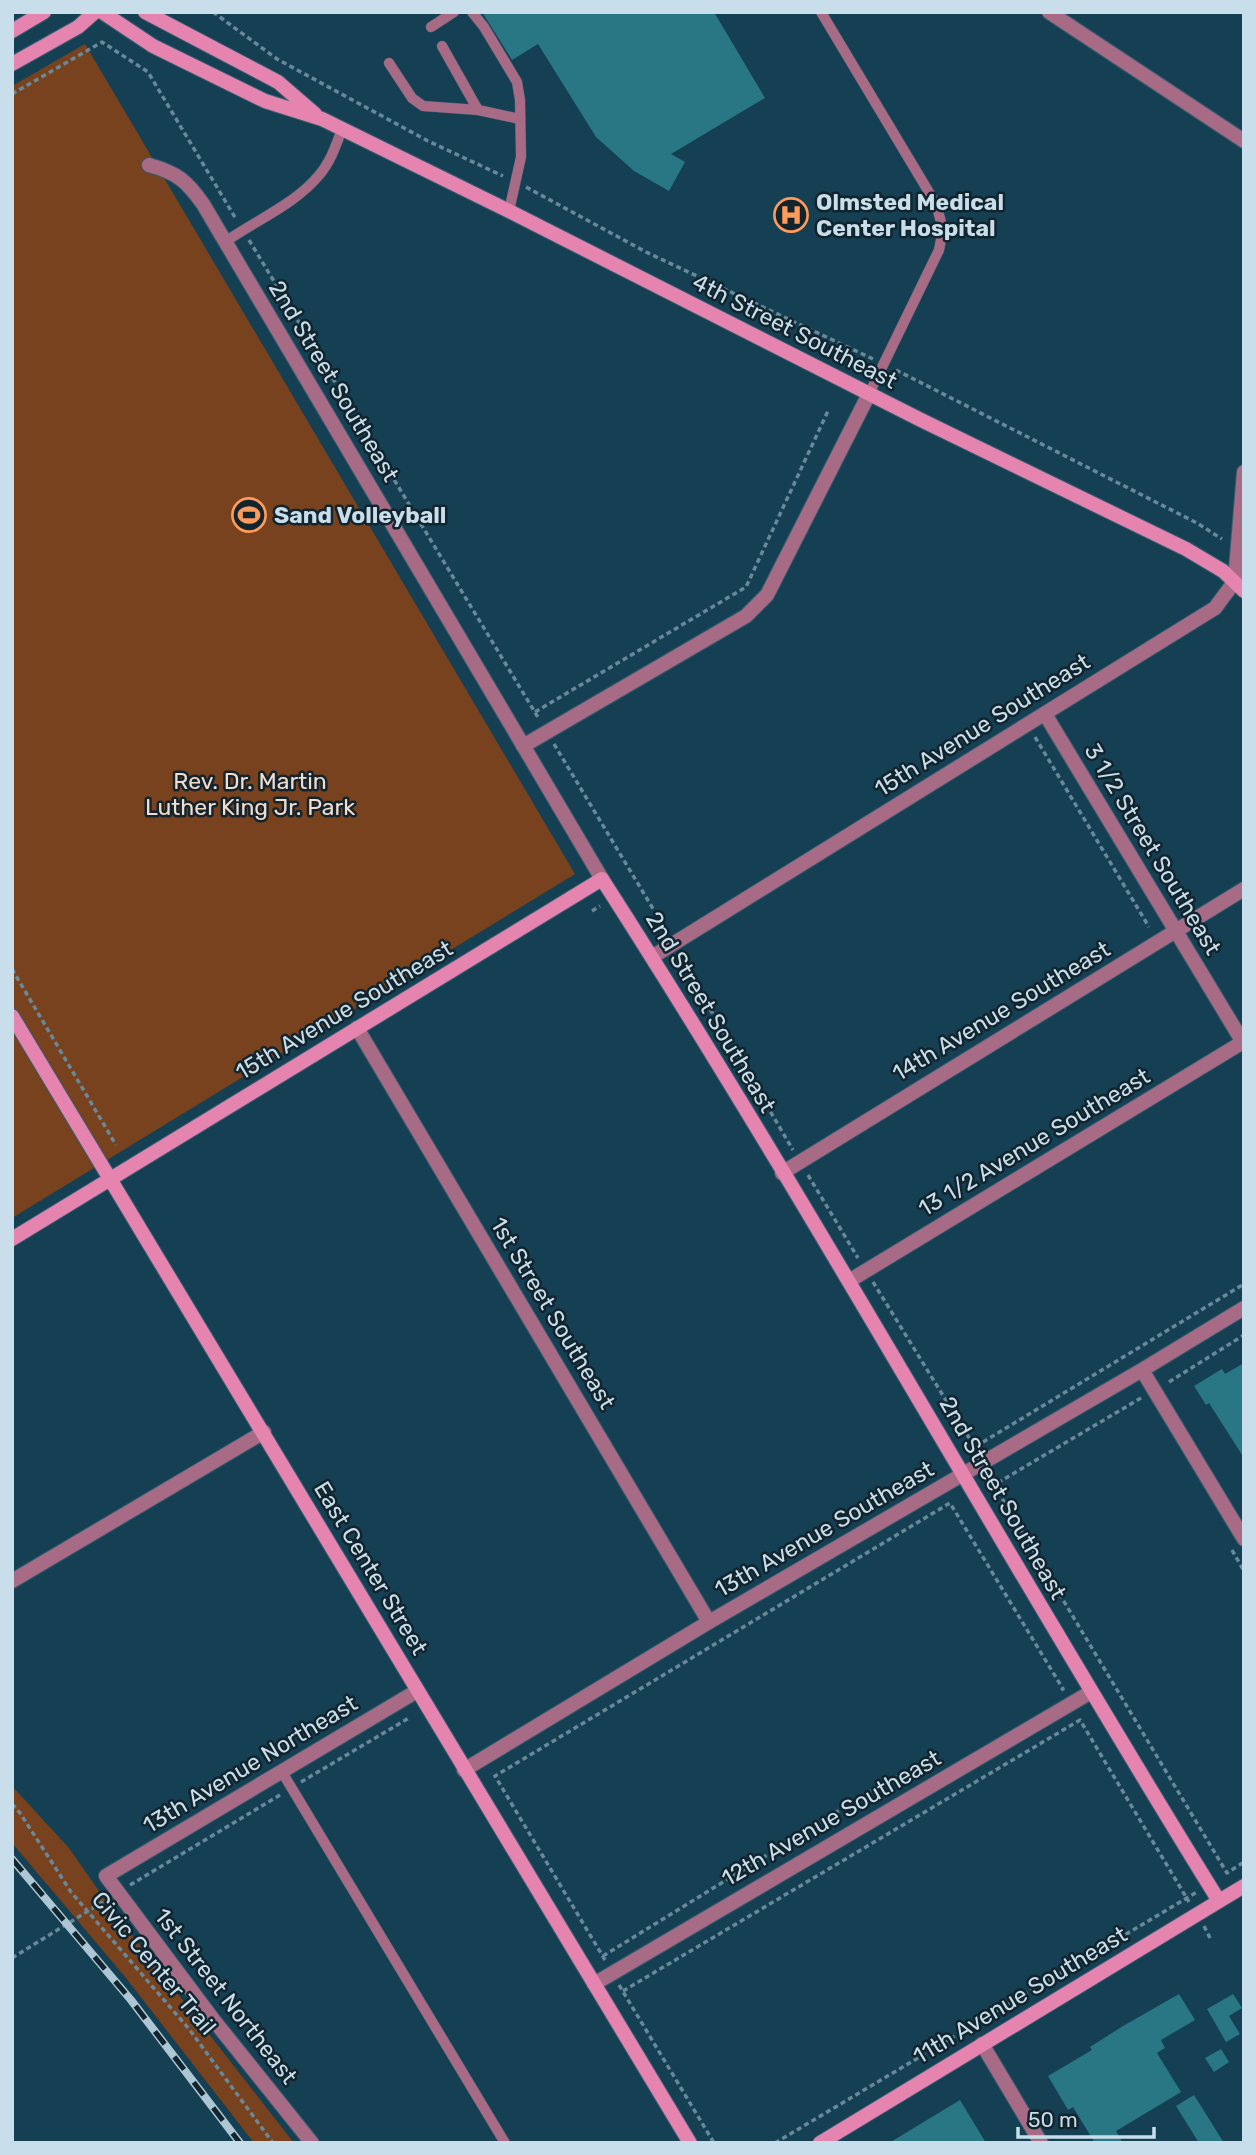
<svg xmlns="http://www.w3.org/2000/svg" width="1256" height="2155" font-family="Rubik,sans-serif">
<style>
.green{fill:#77421d}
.building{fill:#297685}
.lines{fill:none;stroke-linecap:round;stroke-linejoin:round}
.lane-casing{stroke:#355c6e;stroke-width:11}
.street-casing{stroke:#355c6e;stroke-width:16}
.secondary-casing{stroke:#355c6e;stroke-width:16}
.path{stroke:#688999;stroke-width:3.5;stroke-dasharray:5 3.5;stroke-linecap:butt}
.lane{stroke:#a86b85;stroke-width:10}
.street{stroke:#a86b85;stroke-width:14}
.secondary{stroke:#e484af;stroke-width:14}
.rail-casing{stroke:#adc6d3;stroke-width:8}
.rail{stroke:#12242d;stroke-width:5;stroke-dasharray:16;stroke-linecap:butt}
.labels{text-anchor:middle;stroke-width:5;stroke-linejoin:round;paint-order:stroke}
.poi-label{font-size:23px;font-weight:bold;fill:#c8deea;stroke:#12242d;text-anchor:start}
.street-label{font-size:23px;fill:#c8deea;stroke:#12242d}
.park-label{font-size:23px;fill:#f3dcce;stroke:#12242d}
</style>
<rect width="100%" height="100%" fill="#153f53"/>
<path class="green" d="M 85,44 L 575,874 L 12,1218 L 12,86 Z
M 12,1786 L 69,1848 L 110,1907 L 294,2143 L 254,2143 L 126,1978 L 12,1843 Z"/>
<path class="building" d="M 482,12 L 714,12 L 765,98 L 671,154 L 685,162 L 669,191 L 634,171 L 596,137 L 538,44 L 512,60 Z
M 1244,1363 L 1244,1458 L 1209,1403 L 1206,1405 L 1194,1386 L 1222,1369 L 1225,1374 Z
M 1179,1994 L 1195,2020 L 1161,2040 L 1165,2048 L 1157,2053 L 1181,2092 L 1116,2131 L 1123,2143 L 1095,2143 L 1073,2107 L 1068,2110 L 1048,2076 L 1092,2050 L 1090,2047 L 1123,2026 Z
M 1233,1994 L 1242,2008 L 1229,2016 L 1240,2034 L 1226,2042 L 1207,2009 Z
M 1221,2049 L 1229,2062 L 1214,2072 L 1205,2058 Z
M 1194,2095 L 1224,2143 L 1199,2143 L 1176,2106 Z
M 960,2100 L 986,2143 L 889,2143 Z"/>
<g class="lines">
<g class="lane-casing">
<path id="lane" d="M 472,12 L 484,27 L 517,82 L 520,100 L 521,157 L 509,211
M 821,12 L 936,204 L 943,229 L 939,250 L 869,394
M 431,27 L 454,12
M 442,46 L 478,110
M 389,63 L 412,98 L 423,106 L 478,110 L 520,119
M 225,242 C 256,220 296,204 320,174 C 331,161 336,145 342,129
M 282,1772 L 505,2143"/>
</g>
<g class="street-casing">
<path id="street" d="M 1049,12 L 1244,141
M 149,165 C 177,173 186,180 203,204 L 602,879
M 1045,714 L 1244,1044
M 523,746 L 746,616 L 767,595 L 869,394
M 652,957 L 1215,608 L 1235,581 L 1244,472
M 357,1028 L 709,1622
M 782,1173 L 1244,889
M 849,1281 L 1243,1042
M 1142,1370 L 1244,1539
M 12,1581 L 264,1432
M 464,1770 L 709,1622 L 1142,1370 L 1244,1308
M 594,1984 L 1091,1692
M 982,2044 L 1041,2143
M 312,2143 L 212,2018 L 106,1876 L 417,1691"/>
</g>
<g class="secondary-casing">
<path id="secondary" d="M 102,12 L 153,46 L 265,101 L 322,119 L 509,211 L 919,419 L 1186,549 L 1223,571 L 1244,591
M 145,12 L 278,82 L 315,114
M 12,31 L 44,12
M 12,64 L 78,27 L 95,12
M 12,1016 L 690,2143
M 12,1239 L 602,879 C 817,1214 1009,1563 1219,1901
M 820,2143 L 1244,1886"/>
</g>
<path class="path" d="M 213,12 L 277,59 L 428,141 L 503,176
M 12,94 L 102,42 L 148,72 L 236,219
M 526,187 L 646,252 L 873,359
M 249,240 L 539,719
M 896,370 L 1197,523 L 1222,539
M 535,712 L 746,587 L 828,411
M 1035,737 L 1149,927
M 554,744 L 667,932
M 592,911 L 600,906
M 680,958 L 793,1150
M 12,969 L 116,1145
M 808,1175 L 858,1258
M 873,1282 L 976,1449
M 1169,1382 L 1244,1335
M 1141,1398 L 994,1485 L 1227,1873 L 1244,1862
M 983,1442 L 1244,1284
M 1232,1550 L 1244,1571
M 301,1782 L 409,1718
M 12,1804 L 20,1813 L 71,1892 L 189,2029 L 273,2143
M 130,1885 L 280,1795
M 1204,1926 L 1210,1938
M 603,1956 L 887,1781 L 939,1761
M 12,1958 L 106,1900
M 605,1960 L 495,1776 L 950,1503 L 1063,1689 L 1061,1690
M 619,1985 L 714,2143
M 623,1991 L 1080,1720 L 1189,1902
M 775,2143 L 1197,1892"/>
<use href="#lane" class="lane"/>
<use href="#street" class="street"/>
<use href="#secondary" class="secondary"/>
<g class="rail-casing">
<path id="rail" d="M 12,1859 L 131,2000 L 240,2143"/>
</g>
<use href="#rail" class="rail"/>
</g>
<defs>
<g id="hospital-ring" transform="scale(1.75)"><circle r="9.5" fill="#12242d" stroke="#ff9b5a" stroke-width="1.5"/><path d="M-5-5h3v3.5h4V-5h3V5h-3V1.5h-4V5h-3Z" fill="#ff9b5a"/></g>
<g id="stadium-ring" transform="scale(1.75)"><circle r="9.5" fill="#12242d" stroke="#ff9b5a" stroke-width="1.5"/><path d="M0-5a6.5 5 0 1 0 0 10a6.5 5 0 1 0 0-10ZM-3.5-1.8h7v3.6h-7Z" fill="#ff9b5a"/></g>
</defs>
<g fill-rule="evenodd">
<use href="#hospital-ring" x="791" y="215"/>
<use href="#stadium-ring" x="249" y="515"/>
</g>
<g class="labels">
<g class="poi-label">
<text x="816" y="210">Olmsted Medical<tspan x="816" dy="26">Center Hospital</tspan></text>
<text x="274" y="523">Sand Volleyball</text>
</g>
<g class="street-label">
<text transform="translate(795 331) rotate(27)" y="8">4th Street Southeast</text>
<text transform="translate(334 381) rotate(59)" y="8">2nd Street Southeast</text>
<text transform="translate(982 725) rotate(-32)" y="8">15th Avenue Southeast</text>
<text transform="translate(1153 849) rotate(59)" y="8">3 1/2 Street Southeast</text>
<text transform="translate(344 1010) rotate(-31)" y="8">15th Avenue Southeast</text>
<text transform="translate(1001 1011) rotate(-31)" y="8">14th Avenue Southeast</text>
<text transform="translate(711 1012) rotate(59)" y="8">2nd Street Southeast</text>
<text transform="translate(1034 1142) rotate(-31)" y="8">13 1/2 Avenue Southeast</text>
<text transform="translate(553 1313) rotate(59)" y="8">1st Street Southeast</text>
<text transform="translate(1003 1498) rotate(60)" y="8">2nd Street Southeast</text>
<text transform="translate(824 1529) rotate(-30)" y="8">13th Avenue Southeast</text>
<text transform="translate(371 1568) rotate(59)" y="8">East Center Street</text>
<text transform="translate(250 1764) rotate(-31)" y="8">13th Avenue Northeast</text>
<text transform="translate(831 1818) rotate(-30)" y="8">12th Avenue Southeast</text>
<text transform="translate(154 1963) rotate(50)" y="8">Civic Center Trail</text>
<text transform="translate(1020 1995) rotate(-31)" y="8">11th Avenue Southeast</text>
<text transform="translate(226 1996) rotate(52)" y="8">1st Street Northeast</text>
</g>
<g class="park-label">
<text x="250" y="789">Rev. Dr. Martin<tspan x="250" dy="26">Luther King Jr. Park</tspan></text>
</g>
</g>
<rect width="1256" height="2155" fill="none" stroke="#c8deea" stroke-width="28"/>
<path d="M1018 2127v10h136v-10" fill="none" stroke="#c8deea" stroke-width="3.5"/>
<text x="1028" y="2127" font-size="21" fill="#c8deea" stroke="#12242d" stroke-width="5" paint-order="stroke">50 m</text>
</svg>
